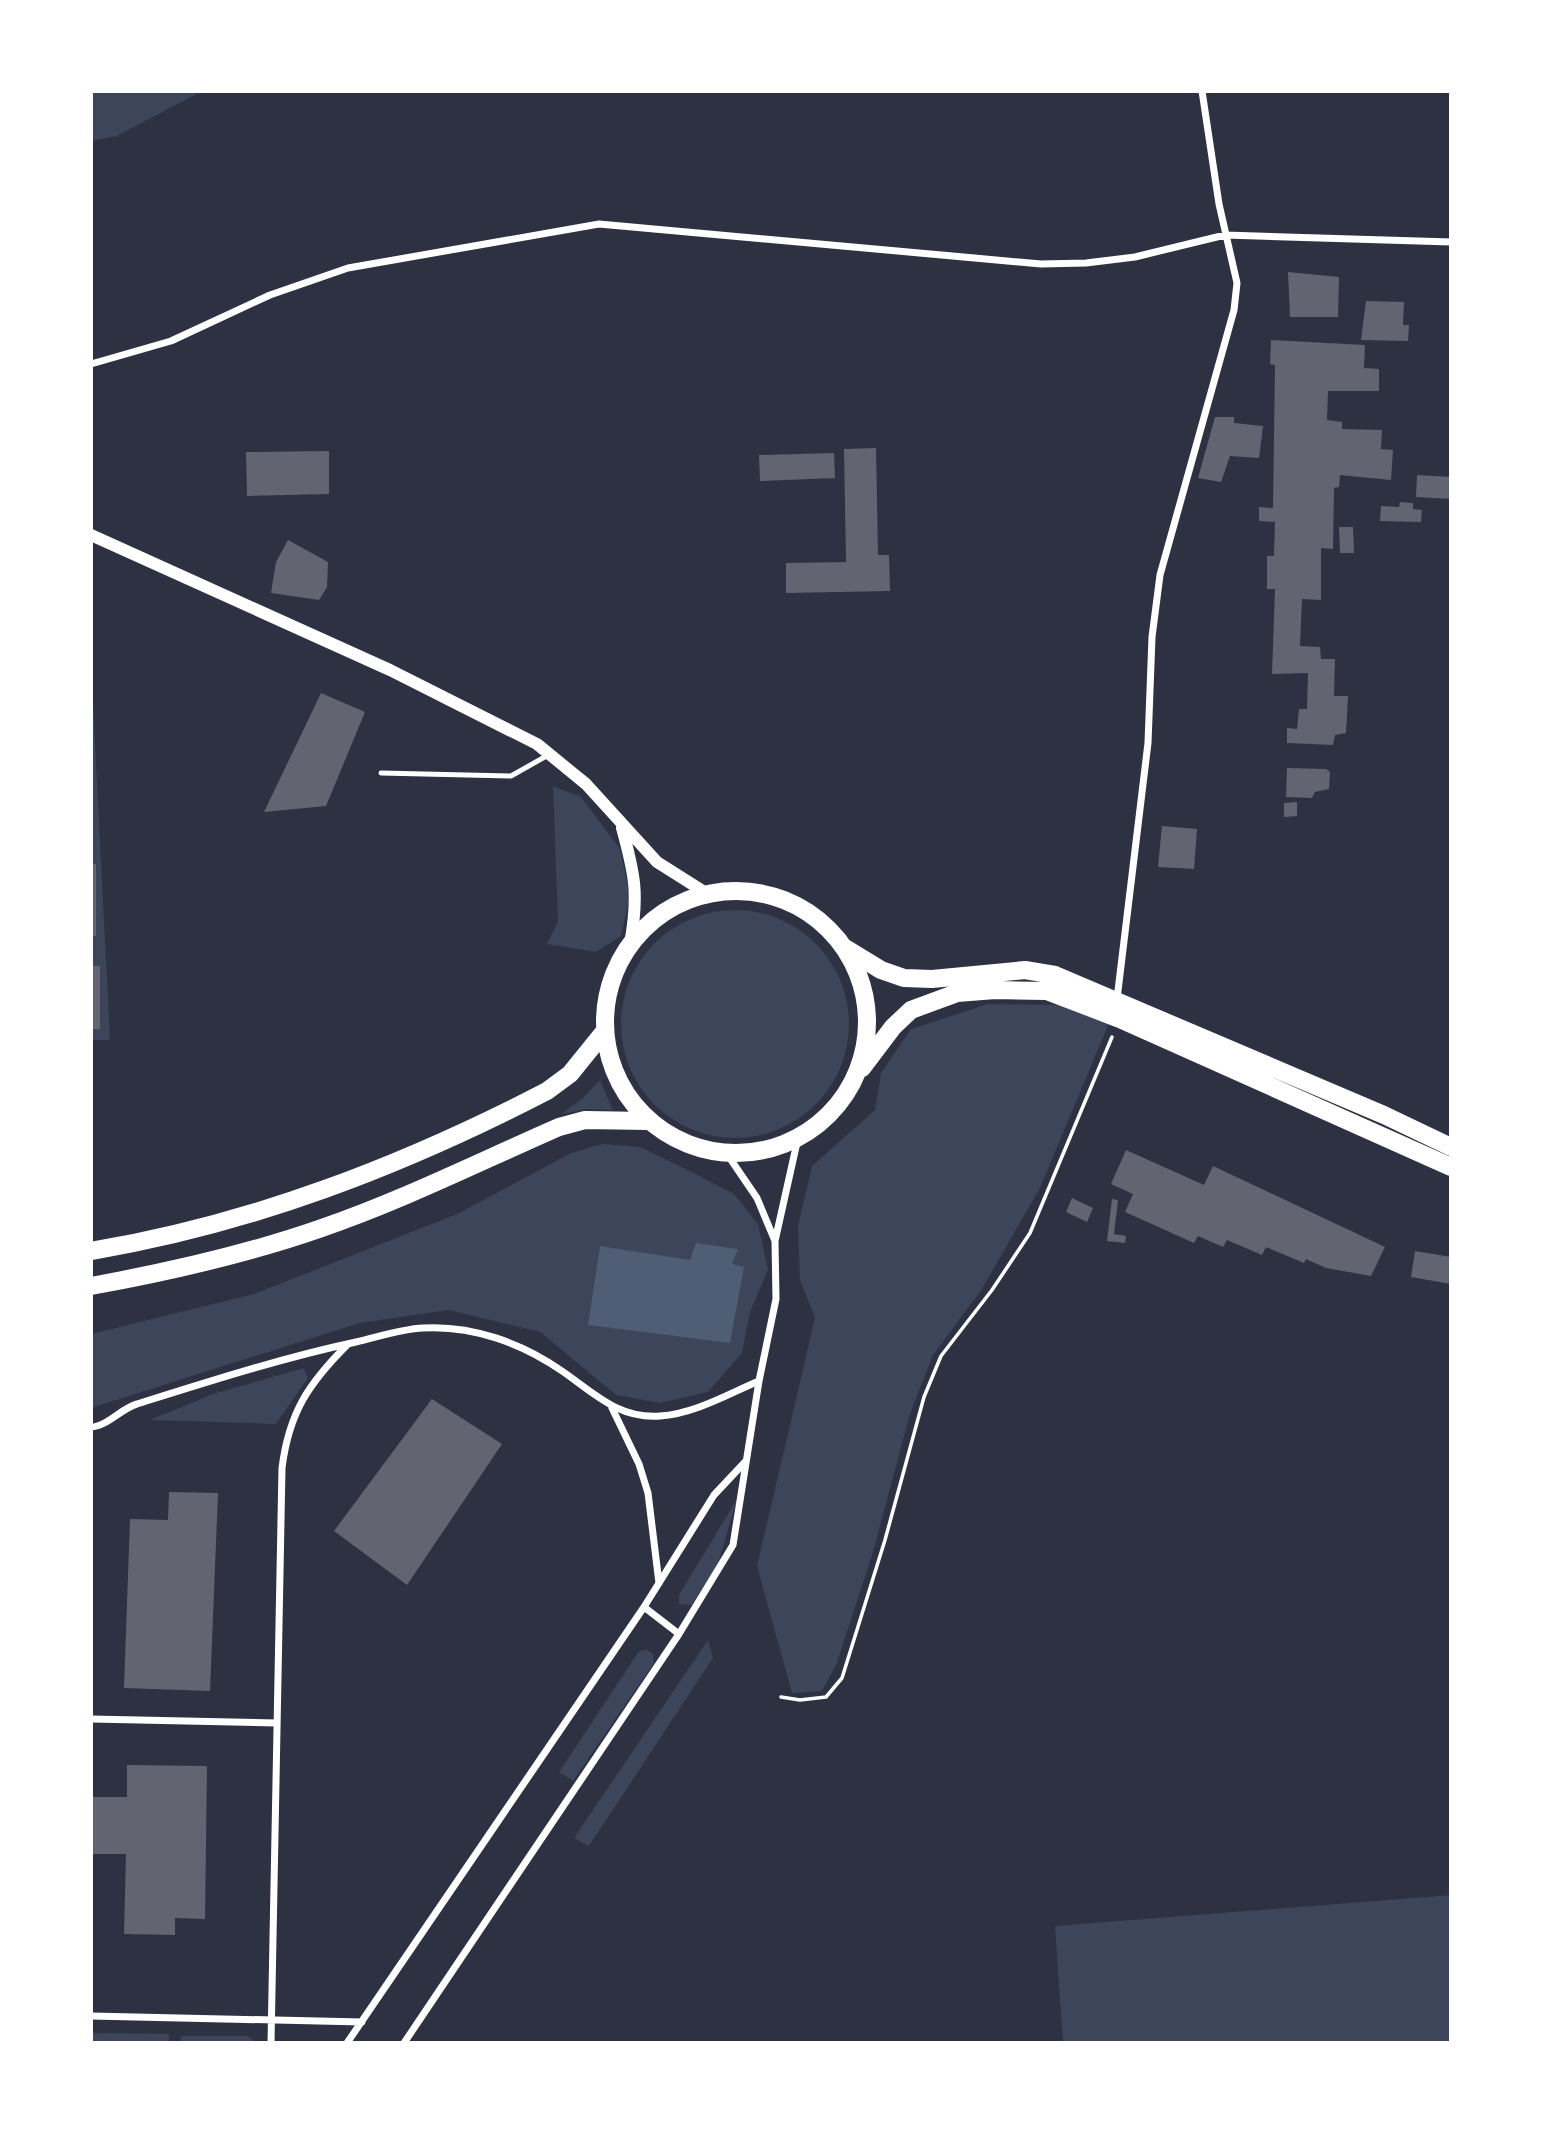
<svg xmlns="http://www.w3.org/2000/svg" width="1542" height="2134" font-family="Raleway,sans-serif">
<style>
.green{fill:#3c4559}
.water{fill:#4f5d75}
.building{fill:#626471}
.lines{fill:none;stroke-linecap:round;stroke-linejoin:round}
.path{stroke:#fff;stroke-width:3.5}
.service{stroke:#fff;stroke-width:5}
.minor{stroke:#fff;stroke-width:7}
.tertiary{stroke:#fff;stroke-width:12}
.primary{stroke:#fff;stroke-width:18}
</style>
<rect width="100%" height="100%" fill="#2d3142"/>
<path class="green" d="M 91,91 L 202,91 L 117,136 L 91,141 Z
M 91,663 L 110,1040 L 91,1040 Z
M 553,786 L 581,797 L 620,849 L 630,896 L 621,936 L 596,952 L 547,944 L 558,922 Z
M621 1024a114 114 0 1 1 228 0a114 114 0 1 1-228 0Z
M 988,1004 L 1064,1005 L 1109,1023 L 1040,1188 L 982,1289 L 933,1355 L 910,1414 L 873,1552 L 837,1663 L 822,1691 L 792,1693 L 757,1566 L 815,1318 L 800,1280 L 798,1226 L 812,1166 L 875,1110 L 881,1073 L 911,1029 Z
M 600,1080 L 613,1110 L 587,1109 L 561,1114 L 583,1098 Z
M 603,1144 L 640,1147 L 692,1172 L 734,1194 L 758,1224 L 768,1270 L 750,1312 L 742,1353 L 708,1392 L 660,1403 L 616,1395 L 540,1332 L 448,1310 L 360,1323 L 91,1408 L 91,1334 L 254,1294 L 457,1214 L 571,1153 Z
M 304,1368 L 308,1378 L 276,1424 L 150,1420 L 213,1394 Z
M 737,1499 L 718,1564 L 692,1605 L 679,1604 L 679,1595 Z
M 708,1640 L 713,1658 L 589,1846 L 574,1838 Z
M 647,1650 L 653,1654 L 654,1663 L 573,1781 L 559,1772 L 639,1651 Z
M 1451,1895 L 1451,2042 L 1063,2043 L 1055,1926 Z
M 91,2033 L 169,2034 L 169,2043 L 91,2043 Z
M 181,2036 L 248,2036 L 256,2043 L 181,2043 Z"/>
<path class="water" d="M 696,1243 L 738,1249 L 732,1264 L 744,1267 L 730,1343 L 588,1325 L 600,1246 L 690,1260 Z"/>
<path class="building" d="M 1288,272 L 1339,277 L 1338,317 L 1290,317 Z
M 1366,301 L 1404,302 L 1403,325 L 1409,325 L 1408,341 L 1361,340 Z
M 1271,340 L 1365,345 L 1364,368 L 1379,369 L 1379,391 L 1328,391 L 1327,420 L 1342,422 L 1342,429 L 1382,430 L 1381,449 L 1393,450 L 1391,480 L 1340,475 L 1339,487 L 1334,488 L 1333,549 L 1321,548 L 1321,600 L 1302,599 L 1300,646 L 1320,647 L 1321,659 L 1335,659 L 1334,696 L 1348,696 L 1346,733 L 1335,735 L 1333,745 L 1287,743 L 1287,728 L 1297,729 L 1299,709 L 1307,709 L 1308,673 L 1272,674 L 1275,589 L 1267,589 L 1267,556 L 1274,556 L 1275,522 L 1259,521 L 1259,507 L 1273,508 L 1275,365 L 1270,364 Z
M 1215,417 L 1234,417 L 1234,423 L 1263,426 L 1259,458 L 1230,456 L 1221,482 L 1198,478 Z
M 876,448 L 878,555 L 889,555 L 890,591 L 786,593 L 786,563 L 846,562 L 844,449 Z
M 329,451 L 329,494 L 247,496 L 246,452 Z
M 834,453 L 835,478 L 760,481 L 759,455 Z
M 1417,475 L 1451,477 L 1451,499 L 1416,497 Z
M 1400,502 L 1413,503 L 1413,509 L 1422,510 L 1421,522 L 1380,521 L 1381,506 L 1399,507 Z
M 1339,527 L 1353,527 L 1354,553 L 1340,553 Z
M 288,540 L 328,562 L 327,587 L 319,600 L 271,593 L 276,562 Z
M 321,693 L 365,712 L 326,806 L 264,812 Z
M 1287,768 L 1326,769 L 1330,772 L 1329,789 L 1315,792 L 1312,798 L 1286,797 Z
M 1297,802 L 1297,816 L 1284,817 L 1284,803 Z
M 1162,826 L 1197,829 L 1194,869 L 1158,867 Z
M 91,864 L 96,864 L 96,936 L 91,936 Z
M 91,966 L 100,966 L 100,1029 L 91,1029 Z
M 1126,1150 L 1204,1185 L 1213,1166 L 1385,1247 L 1371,1276 L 1326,1268 L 1306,1259 L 1304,1263 L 1266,1247 L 1262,1255 L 1227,1240 L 1223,1247 L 1198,1236 L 1194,1243 L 1125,1212 L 1133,1194 L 1111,1184 Z
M 1072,1198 L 1093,1208 L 1087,1222 L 1066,1212 Z
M 1112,1199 L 1118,1200 L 1114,1234 L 1126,1236 L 1125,1243 L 1107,1241 Z
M 1415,1251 L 1451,1257 L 1451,1284 L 1411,1277 Z
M 432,1399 L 502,1444 L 407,1585 L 334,1531 Z
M 169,1492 L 218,1493 L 210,1691 L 124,1688 L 130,1519 L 168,1520 Z
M 127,1765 L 207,1766 L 205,1919 L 175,1918 L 175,1935 L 124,1934 L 126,1854 L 91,1854 L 91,1797 L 127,1797 Z"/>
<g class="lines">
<path class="path" d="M 781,1697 L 800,1700 L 826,1697 L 842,1678 L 885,1540 L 924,1397 L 941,1356 L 992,1290 L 1030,1233 L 1112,1037"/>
<path class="service" d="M 381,773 L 511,776 L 550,754"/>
<path class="minor" d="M 91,364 L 171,341 L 270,295 L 348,268 L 599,224 L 1041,264 L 1086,263 L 1135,257 L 1225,235 L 1451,242
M 1117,999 L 1148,743 L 1152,637 L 1160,575 L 1234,310 L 1237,283 L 1219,204 L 1202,91
M 727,1154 L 757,1198 L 775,1241
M 612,1408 L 639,1464 L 648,1493 L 659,1583
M 91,1427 C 106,1427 122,1408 137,1404 C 210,1381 282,1358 356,1342 C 378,1337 401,1329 423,1328 C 472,1325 522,1343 562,1371 C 594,1393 618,1419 660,1416 C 694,1414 728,1394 759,1381
M 644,1607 L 679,1634
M 91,1719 L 276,1723
M 91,2016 L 362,2022
M 271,2043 L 282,1468 C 289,1412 309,1383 348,1344
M 347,2043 L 644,1607 L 714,1495 L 745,1462
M 404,2043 L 679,1634 L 733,1545 L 759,1381 L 776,1299 L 775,1241 L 798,1138"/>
<path class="tertiary" d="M 91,535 L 390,670 L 537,744 L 586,784 L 657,862 L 706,893
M 622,828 C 635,875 639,895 630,944"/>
<path class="primary" d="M605 1022a131 131 0 1 1 262 0a131 131 0 1 1-262 0Z
M 845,948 L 881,970 L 904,978 L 932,979 L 1025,970 L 1055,975 L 1384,1115 L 1451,1147
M 862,1068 L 893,1027 L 911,1010 L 957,993 L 995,990 L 1047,991 L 1120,1019 L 1451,1167
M 91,1251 C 252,1224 402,1166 547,1091 L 570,1074 L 604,1032
M 91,1286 C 168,1272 244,1255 319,1229 C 401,1201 479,1162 559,1127 L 585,1120 L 648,1121"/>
</g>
<rect width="1542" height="2134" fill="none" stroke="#ffffff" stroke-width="186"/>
</svg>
